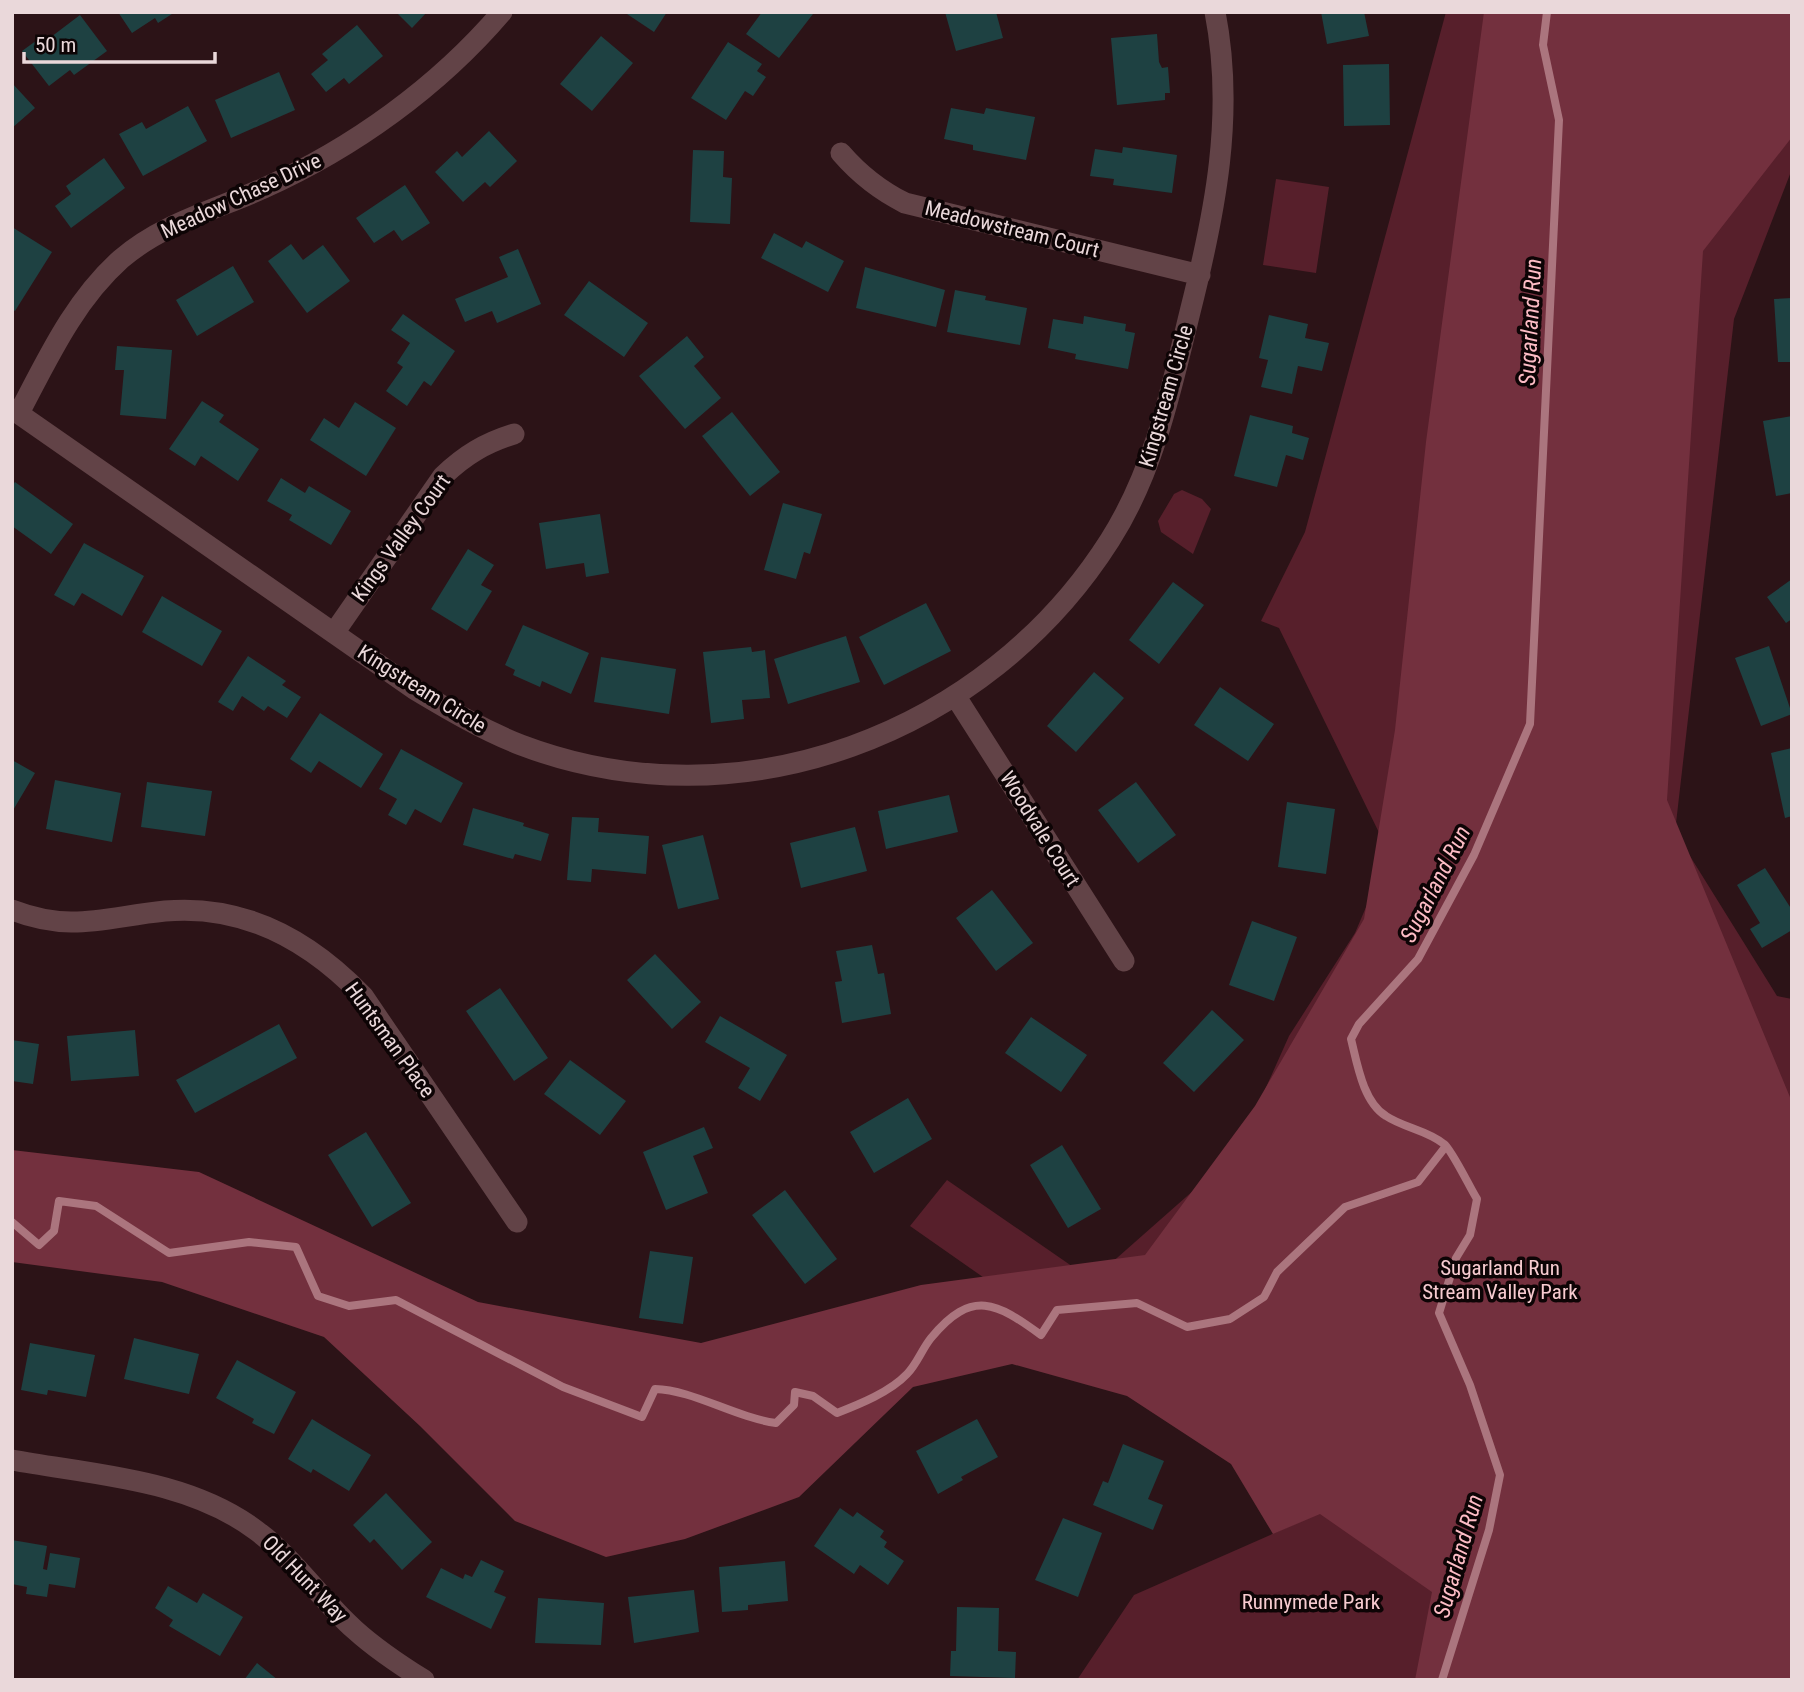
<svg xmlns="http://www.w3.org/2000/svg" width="1804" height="1692" font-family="'Roboto Condensed',sans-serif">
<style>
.green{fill:#571f2b}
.forest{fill:#73303e}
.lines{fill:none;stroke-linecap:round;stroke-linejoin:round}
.stream{stroke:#ab757e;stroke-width:8}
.building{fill:#1e4142}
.street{stroke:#624347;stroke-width:21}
.labels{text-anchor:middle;stroke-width:7;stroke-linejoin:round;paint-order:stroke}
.street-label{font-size:21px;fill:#ead8da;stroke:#0d0405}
.park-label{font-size:21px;fill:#f7cbd0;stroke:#0d0405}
.water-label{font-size:23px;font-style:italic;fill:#fdbcc5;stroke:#0d0405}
</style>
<rect width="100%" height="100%" fill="#2c1317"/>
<path class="green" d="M 1446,12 L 1792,12 L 1792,169 L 1734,319 L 1675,832 L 1777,996 L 1792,999 L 1792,1611 L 1746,1680 L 1077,1680 L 1134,1595 L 1320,1513 L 910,1226 L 947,1180 L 1092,1280 L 1237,1152 L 1289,1036 L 1355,933 L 1389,853 L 1279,628 L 1261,621 L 1305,532 Z
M 1276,179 L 1329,187 L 1316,273 L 1263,265 Z
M 1182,490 L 1202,499 L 1211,509 L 1193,554 L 1161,532 L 1158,521 L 1174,494 Z"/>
<path class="forest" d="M 1484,12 L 1792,12 L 1792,137 L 1703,251 L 1667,800 L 1792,1102 L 1792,1680 L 1415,1680 L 1432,1592 L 1320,1514 L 1273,1534 L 1231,1464 L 1127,1396 L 1012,1364 L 913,1387 L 799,1497 L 685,1539 L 606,1557 L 515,1521 L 420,1426 L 324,1337 L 162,1282 L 12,1262 L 12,1150 L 199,1172 L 478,1302 L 701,1343 L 921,1285 L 1145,1255 L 1255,1106 L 1364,919 L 1395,730 L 1426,442 Z"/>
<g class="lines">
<path class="stream" d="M 12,1222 L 39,1245 L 54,1231 L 59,1201 L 96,1206 L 169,1253 L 249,1242 L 296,1247 L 318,1296 L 349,1306 L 396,1300 L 563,1387 L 642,1417 L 655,1389 C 693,1390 734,1417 776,1423 L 794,1405 L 795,1392 L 813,1396 L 837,1413 C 860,1404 890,1392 907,1374 C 917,1364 922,1349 931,1338 C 972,1288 997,1303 1041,1335 L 1057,1310 L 1137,1303 L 1187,1327 L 1230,1319 L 1264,1297 L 1277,1272 L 1345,1207 L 1418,1182 L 1446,1146
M 1442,1680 L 1489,1530 L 1500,1475 L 1470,1385 L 1439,1313 L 1456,1258 L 1470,1235 L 1477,1199 C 1470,1188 1452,1150 1444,1144 C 1427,1130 1404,1128 1386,1116 C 1363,1102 1357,1063 1351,1039 L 1359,1024 L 1418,959 L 1474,855 L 1530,724 L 1559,120 L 1543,45 L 1547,12"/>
</g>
<path class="building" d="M 118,12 L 175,12 L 158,23 L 155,18 L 132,33 Z
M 396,12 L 427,12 L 412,28 Z
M 624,12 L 667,12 L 654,32 Z
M 762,12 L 811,12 L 813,14 L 779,58 L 746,34 Z
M 945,12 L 996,12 L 1003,38 L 956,51 Z
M 1321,12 L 1364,12 L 1369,36 L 1327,44 Z
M 80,15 L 107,51 L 74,75 L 70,70 L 49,86 L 22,51 L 44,35 L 47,40 Z
M 357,25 L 383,56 L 349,84 L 344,78 L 326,92 L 311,74 L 328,60 L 322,54 Z
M 1157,34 L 1159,62 L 1162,68 L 1168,67 L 1170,93 L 1165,93 L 1165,100 L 1117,105 L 1111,38 Z
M 601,36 L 633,63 L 592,111 L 560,84 Z
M 728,42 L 762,64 L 757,71 L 766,77 L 753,96 L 745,91 L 726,120 L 691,98 Z
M 1389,64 L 1390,125 L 1344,126 L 1343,65 Z
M 279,72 L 295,110 L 231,138 L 215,100 Z
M 12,83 L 35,108 L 12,128 Z
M 188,106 L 207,141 L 143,176 L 119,134 L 142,122 L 146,129 Z
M 951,108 L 984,114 L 986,108 L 1035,117 L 1026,160 L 973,150 L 973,145 L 944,139 Z
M 489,131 L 517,161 L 490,187 L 485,182 L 463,202 L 435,172 L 457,151 L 462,157 Z
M 1123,147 L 1177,155 L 1172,193 L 1113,185 L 1114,179 L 1090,176 L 1095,149 L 1122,153 Z
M 693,150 L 724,151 L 723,177 L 732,178 L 730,224 L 690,222 Z
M 104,158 L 125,188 L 71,228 L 55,206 L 71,194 L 66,186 Z
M 405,185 L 430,223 L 402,241 L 394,230 L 374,243 L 356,218 Z
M 12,227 L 52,252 L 15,311 L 12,309 Z
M 774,233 L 802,248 L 806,241 L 844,261 L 828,292 L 761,258 Z
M 291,244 L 303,260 L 323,245 L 350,281 L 307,313 L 268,261 Z
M 518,249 L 541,304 L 497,323 L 492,311 L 465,322 L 455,299 L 508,277 L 499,257 Z
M 233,266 L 254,302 L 197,336 L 176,300 Z
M 865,267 L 945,290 L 936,327 L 856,308 Z
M 589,281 L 648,323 L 624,357 L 564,315 Z
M 955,290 L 986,296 L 985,300 L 1027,308 L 1020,345 L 947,332 Z
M 1792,298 L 1792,362 L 1778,362 L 1774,299 Z
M 403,314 L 455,351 L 431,386 L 424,381 L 407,406 L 386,391 L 403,367 L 397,363 L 410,343 L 391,330 Z
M 1269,315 L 1308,324 L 1305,338 L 1329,343 L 1322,371 L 1298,366 L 1292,394 L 1261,387 L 1268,360 L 1259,358 Z
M 1084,316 L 1126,324 L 1125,331 L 1135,333 L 1128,369 L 1075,359 L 1076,354 L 1048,348 L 1053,319 L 1083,324 Z
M 687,336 L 704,357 L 694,366 L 721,398 L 685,429 L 639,376 Z
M 117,346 L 172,350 L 166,419 L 120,415 L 124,370 L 115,370 Z
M 202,401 L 224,415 L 219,422 L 259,449 L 238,481 L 201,456 L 195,466 L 169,449 Z
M 355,402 L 396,428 L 366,476 L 310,440 L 324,418 L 339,428 Z
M 732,412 L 780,472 L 750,496 L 702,436 Z
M 1250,415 L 1293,426 L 1292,433 L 1309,438 L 1303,460 L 1286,455 L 1277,487 L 1234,476 Z
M 1792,416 L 1792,493 L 1776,496 L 1763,421 Z
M 281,478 L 305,493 L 309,486 L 351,511 L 331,545 L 289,520 L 292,515 L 267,501 Z
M 15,482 L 73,524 L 51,554 L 12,526 L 12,486 Z
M 783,503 L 822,514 L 810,554 L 804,552 L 796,579 L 764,570 Z
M 600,514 L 609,573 L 586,577 L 584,563 L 546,569 L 539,523 Z
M 84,543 L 144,576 L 122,616 L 82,593 L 74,606 L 54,595 Z
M 468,549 L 494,565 L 481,585 L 492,591 L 467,631 L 431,609 Z
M 1792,579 L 1792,619 L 1786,623 L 1767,597 Z
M 1173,582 L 1204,605 L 1159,664 L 1129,640 Z
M 162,596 L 222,631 L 202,666 L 142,632 Z
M 926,603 L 951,651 L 884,685 L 859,637 Z
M 523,625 L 589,653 L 571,694 L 542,681 L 540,687 L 513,675 L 515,670 L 505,665 Z
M 846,636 L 860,682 L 788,704 L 774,659 Z
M 1769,646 L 1792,714 L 1761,726 L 1735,658 Z
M 751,647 L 752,652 L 765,650 L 770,698 L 742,700 L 744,719 L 711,723 L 703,652 Z
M 248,656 L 286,681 L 282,685 L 301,697 L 287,718 L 268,706 L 264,711 L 242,696 L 233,711 L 218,702 Z
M 601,657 L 676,669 L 669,714 L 594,702 Z
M 1094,672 L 1124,698 L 1076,752 L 1047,726 Z
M 1220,687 L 1274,724 L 1248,761 L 1194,725 Z
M 320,713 L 383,754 L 361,788 L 319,761 L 311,773 L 290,759 Z
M 1792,748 L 1792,816 L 1785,818 L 1771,753 Z
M 401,749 L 463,783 L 441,823 L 415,809 L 406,825 L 388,815 L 397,799 L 379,789 Z
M 12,760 L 35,773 L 12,812 Z
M 55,780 L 121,793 L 112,842 L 46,829 Z
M 147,782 L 212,791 L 205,836 L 141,827 Z
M 1136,782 L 1176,835 L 1138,863 L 1098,810 Z
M 949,795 L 958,832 L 886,849 L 878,811 Z
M 1287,802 L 1335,809 L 1326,874 L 1278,867 Z
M 473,808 L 524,823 L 523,826 L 549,834 L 541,861 L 515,854 L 513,859 L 463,845 Z
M 572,817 L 599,818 L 598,832 L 649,836 L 646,874 L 592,869 L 591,882 L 567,880 Z
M 855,827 L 867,871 L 801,888 L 790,843 Z
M 703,835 L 719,899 L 678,909 L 662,845 Z
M 1765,868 L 1792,910 L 1792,930 L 1762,948 L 1750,929 L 1760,923 L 1737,885 Z
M 992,890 L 1033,943 L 996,971 L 956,918 Z
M 1252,921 L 1297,937 L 1274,1001 L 1229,985 Z
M 872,945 L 878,974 L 884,973 L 891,1014 L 842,1023 L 835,982 L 842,981 L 836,951 Z
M 655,954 L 701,1002 L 672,1029 L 627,980 Z
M 500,988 L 548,1058 L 514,1081 L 466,1011 Z
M 1212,1010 L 1244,1040 L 1194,1092 L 1163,1063 Z
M 720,1016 L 787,1055 L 760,1101 L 738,1088 L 750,1068 L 705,1042 Z
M 1031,1017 L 1087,1055 L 1061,1092 L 1005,1053 Z
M 279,1024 L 297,1058 L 195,1113 L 176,1080 Z
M 135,1030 L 139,1076 L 71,1081 L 67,1036 Z
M 12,1040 L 39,1044 L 33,1084 L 12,1081 Z
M 570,1060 L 626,1101 L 600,1135 L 544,1094 Z
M 908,1098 L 932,1139 L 874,1173 L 850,1132 Z
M 704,1127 L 713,1148 L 693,1156 L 708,1193 L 666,1210 L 643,1152 Z
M 366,1132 L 411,1203 L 372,1227 L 328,1155 Z
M 1062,1145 L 1101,1209 L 1068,1228 L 1030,1165 Z
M 785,1190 L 837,1259 L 805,1284 L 752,1215 Z
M 650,1251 L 693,1257 L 683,1324 L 639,1318 Z
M 134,1338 L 199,1354 L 189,1394 L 124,1379 Z
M 30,1343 L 95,1355 L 86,1397 L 48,1390 L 47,1395 L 21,1390 Z
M 237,1360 L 296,1392 L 274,1434 L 252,1423 L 254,1419 L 216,1398 Z
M 312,1419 L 371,1455 L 349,1491 L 313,1469 L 311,1473 L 288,1459 Z
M 977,1419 L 998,1457 L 961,1477 L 963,1480 L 938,1494 L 916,1451 Z
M 1123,1444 L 1164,1461 L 1148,1499 L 1163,1505 L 1153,1530 L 1093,1505 L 1103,1481 L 1108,1483 Z
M 386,1493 L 432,1542 L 402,1570 L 374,1539 L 370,1543 L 353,1525 Z
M 840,1508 L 853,1517 L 857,1512 L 884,1531 L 880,1537 L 887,1542 L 884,1547 L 904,1561 L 888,1585 L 860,1565 L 854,1574 L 814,1546 Z
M 1063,1518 L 1102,1533 L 1078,1597 L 1035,1580 Z
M 12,1540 L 47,1546 L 43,1569 L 47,1570 L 50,1553 L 80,1558 L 75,1588 L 49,1584 L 47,1597 L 26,1594 L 27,1587 L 12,1584 Z
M 481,1560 L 504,1571 L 494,1592 L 506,1597 L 491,1629 L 426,1597 L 441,1568 L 463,1579 L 465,1574 L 472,1577 Z
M 785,1561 L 788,1601 L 748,1605 L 748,1610 L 722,1612 L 719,1567 Z
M 168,1586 L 197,1603 L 203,1593 L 243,1617 L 220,1656 L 169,1626 L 173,1620 L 155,1608 Z
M 694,1590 L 699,1632 L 634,1643 L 628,1597 Z
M 538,1598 L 604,1603 L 601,1645 L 535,1643 Z
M 957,1607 L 999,1608 L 998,1651 L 1016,1652 L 1015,1678 L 950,1676 L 951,1651 L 956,1651 Z
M 257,1663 L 278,1680 L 244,1680 Z"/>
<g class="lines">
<path class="street" d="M 841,153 C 860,175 879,190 905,203 L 1200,275
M 12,409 L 414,689 C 449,710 483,730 521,745 C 740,828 987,734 1110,540 C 1154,471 1171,390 1190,312 C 1215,213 1235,114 1215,12
M 19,413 C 48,358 74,301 121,259 C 163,223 215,210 264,188 C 353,148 438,87 502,12
M 334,633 L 443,476 C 465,455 485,443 514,434
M 956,697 L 1124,961
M 12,910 C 72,933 105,917 165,911 C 244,904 310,941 363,996 L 517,1222
M 12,1460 C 94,1475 189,1479 257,1531 C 295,1559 320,1599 355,1630 C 376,1649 400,1665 424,1680"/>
</g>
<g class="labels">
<g class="street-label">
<text transform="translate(241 196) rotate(-25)" y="7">Meadow Chase Drive</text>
<text transform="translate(1012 229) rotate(14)" y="7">Meadowstream Court</text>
<text transform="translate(1166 396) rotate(-74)" y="7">Kingstream Circle</text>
<text transform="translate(401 538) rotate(-54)" y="7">Kings Valley Court</text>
<text transform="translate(422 689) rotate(32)" y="7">Kingstream Circle</text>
<text transform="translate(1040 829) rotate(58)" y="7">Woodvale Court</text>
<text transform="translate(390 1040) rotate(54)" y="7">Huntsman Place</text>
<text transform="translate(305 1579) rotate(46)" y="7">Old Hunt Way</text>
</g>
<g class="park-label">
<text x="1500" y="1275">Sugarland Run<tspan x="1500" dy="24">Stream Valley Park</tspan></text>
<text x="1311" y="1609">Runnymede Park</text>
</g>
<g class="water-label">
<text transform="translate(1530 322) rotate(-87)" y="8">Sugarland Run</text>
<text transform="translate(1435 884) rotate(-63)" y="8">Sugarland Run</text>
<text transform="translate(1458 1556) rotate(-74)" y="8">Sugarland Run</text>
</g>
</g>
<rect width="1804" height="1692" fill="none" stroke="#ead8da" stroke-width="28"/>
<path d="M24 52v10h191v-10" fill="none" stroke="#ead8da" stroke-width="3.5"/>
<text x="35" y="52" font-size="21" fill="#ead8da" stroke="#0d0405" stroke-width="5" paint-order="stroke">50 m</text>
</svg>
